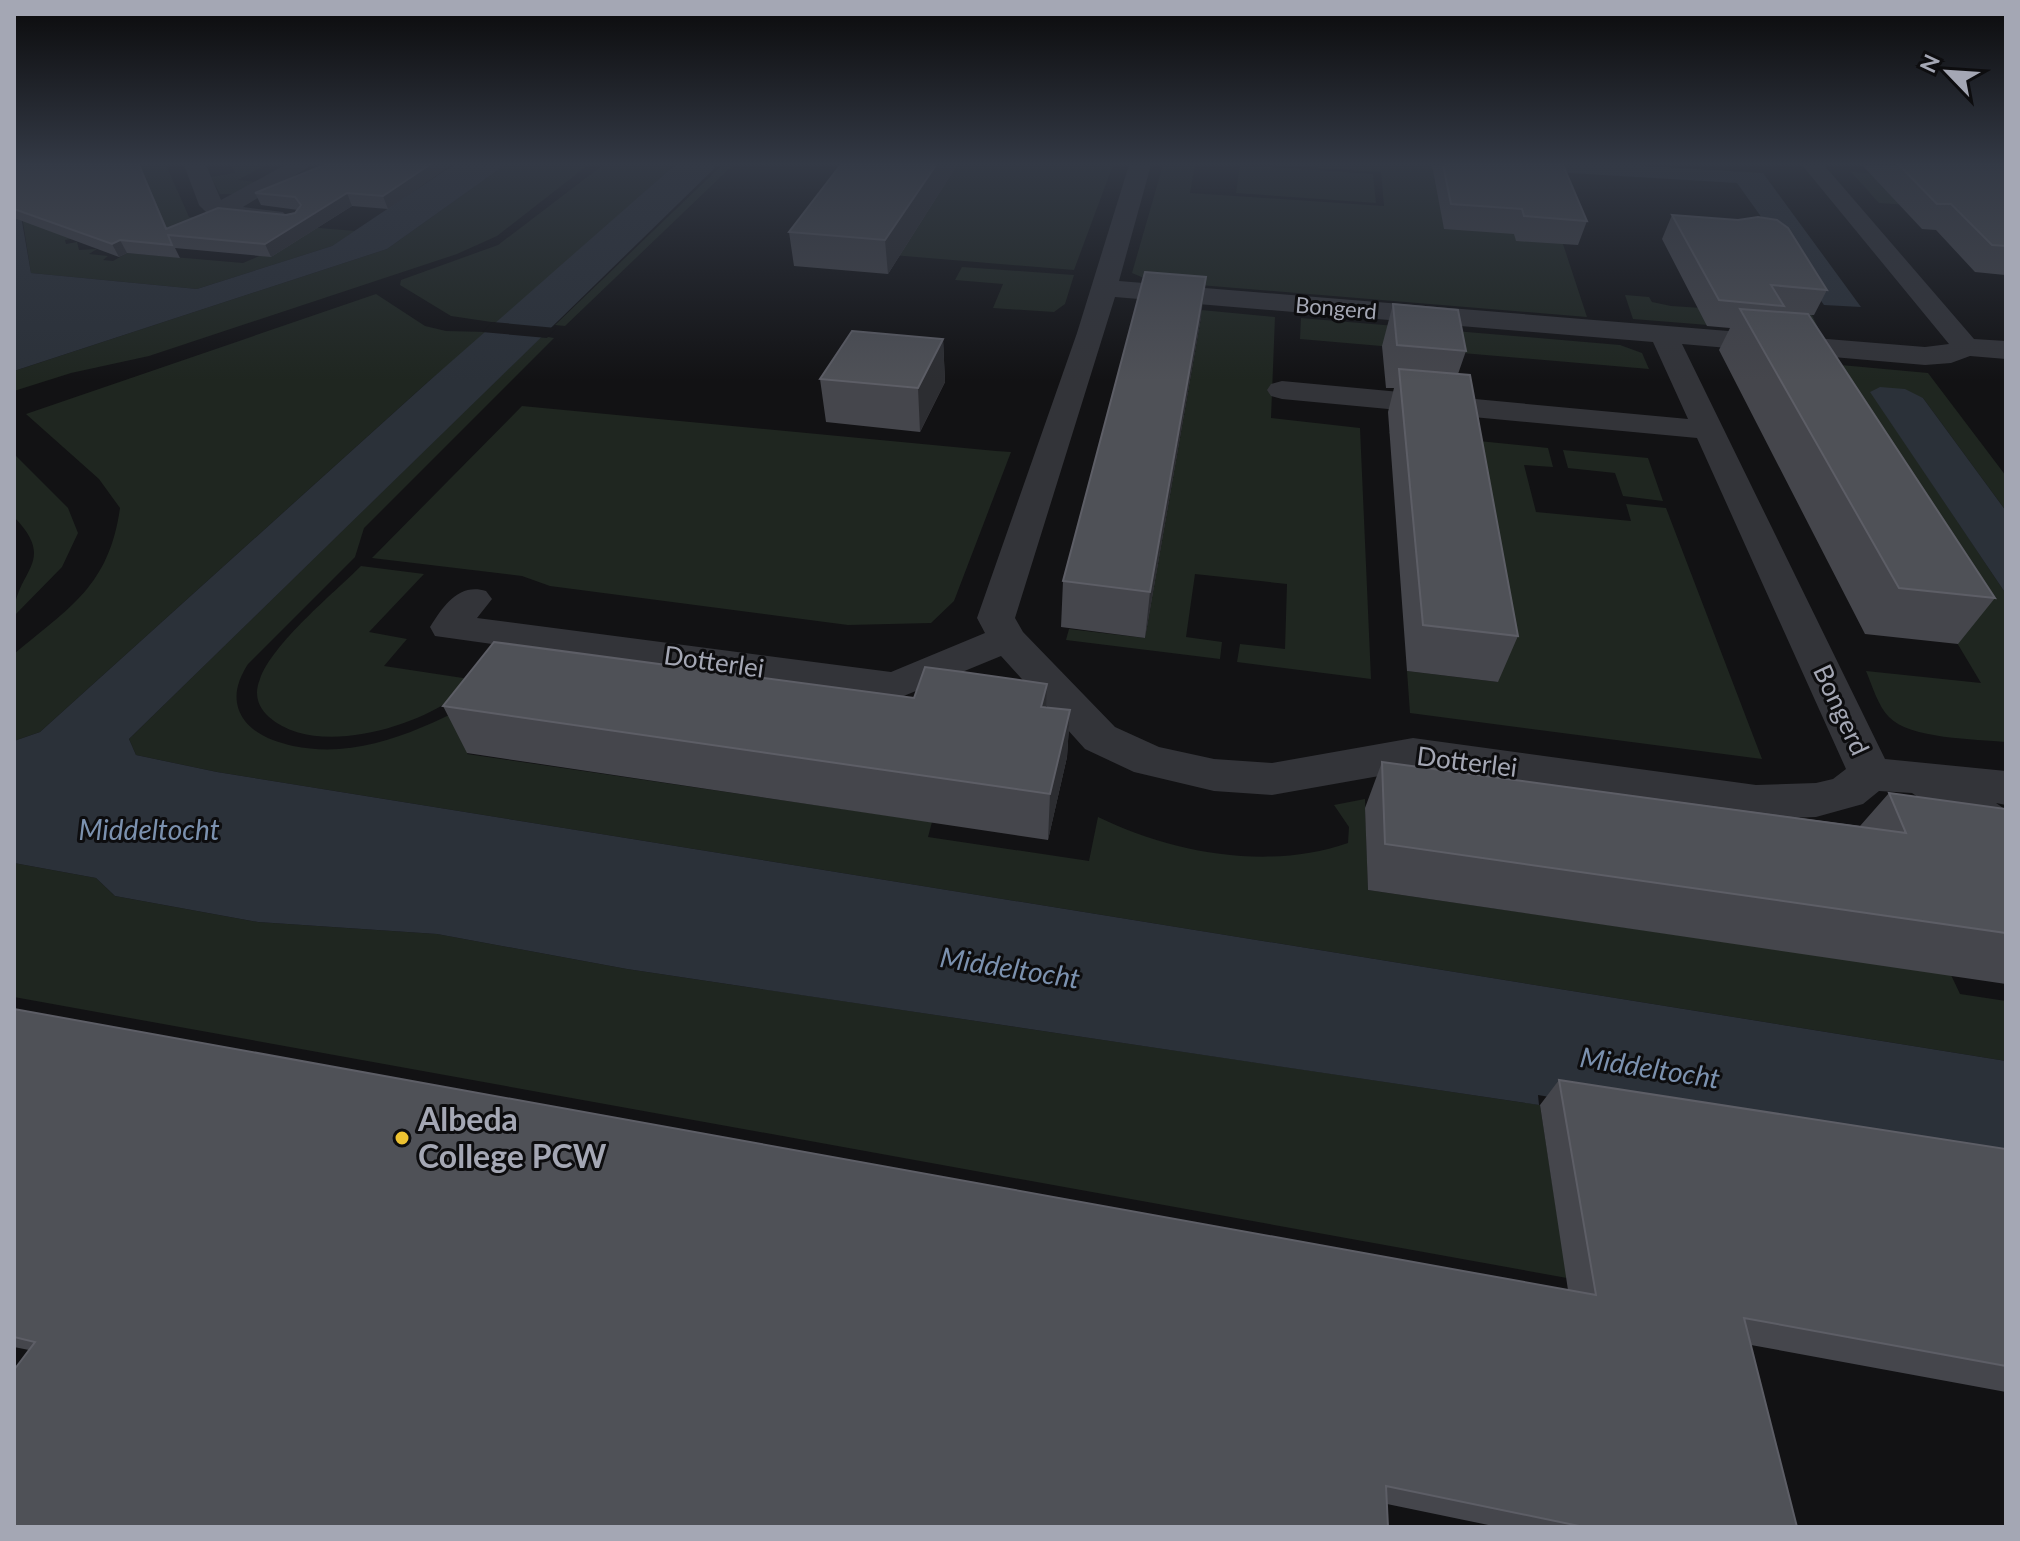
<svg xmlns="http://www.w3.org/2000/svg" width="2020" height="1541" font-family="Lato,sans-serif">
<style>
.green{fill:#1f2620}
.water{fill:#2b3139}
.pier{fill:#121214}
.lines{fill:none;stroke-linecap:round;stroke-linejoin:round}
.minor{fill:#333439;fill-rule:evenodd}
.wall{fill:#45464c}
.shaded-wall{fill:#2c2d31}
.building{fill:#4f5157;stroke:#5d5e66;stroke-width:2}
.poi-dot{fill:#edc231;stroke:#0d0d0f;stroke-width:3}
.labels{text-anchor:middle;stroke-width:6;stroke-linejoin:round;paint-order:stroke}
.far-street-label{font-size:22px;fill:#a4a7b4;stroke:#0d0d0f}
.street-label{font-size:26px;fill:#a4a7b4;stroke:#0d0d0f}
.water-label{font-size:28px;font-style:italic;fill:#7b91af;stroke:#0d0d0f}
.near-poi-label{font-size:32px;font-weight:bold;fill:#a4a7b4;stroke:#0d0d0f;text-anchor:start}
</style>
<rect width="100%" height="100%" fill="#121214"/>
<path class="green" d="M 14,165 L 88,236 L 65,240 L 66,244 L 77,242 L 79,250 L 97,249 L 89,254 L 108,256 L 103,260 L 113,261 L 127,253 L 243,263 L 301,238 L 161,234 L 139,165 L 166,165 L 189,217 L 355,231 L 332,246 L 197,289 L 31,273 Z
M 232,165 L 265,165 L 238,180 L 256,182 L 233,194 L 220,194 L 211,177 L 235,173 Z
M 505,165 L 588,165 L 497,236 L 457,254 L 149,356 L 71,373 L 14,391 L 14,371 L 387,249 Z
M 603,165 L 675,165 L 498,323 L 451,316 L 400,285 L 401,280 L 498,245 Z
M 722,165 L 733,165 L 565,326 L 555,325 Z
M 957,165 L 1113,165 L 1074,270 L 868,253 Z
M 1163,165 L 1195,165 L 1190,193 L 1384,206 L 1381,172 L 1275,165 L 1437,165 L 1448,209 L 1441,211 L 1444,226 L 1509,231 L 1562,241 L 1587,317 L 1151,281 L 1132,273 Z
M 1240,165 L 1373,174 L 1376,203 L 1236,193 Z
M 1851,172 L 2006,182 L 2006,212 L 1879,203 Z
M 962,267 L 1074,275 L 1065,304 L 1054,312 L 993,308 L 1003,284 L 955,280 Z
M 376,294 L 425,326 L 446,331 L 488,332 L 429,381 L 40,732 L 14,741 L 14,654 C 70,607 109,586 120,508 L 99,479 L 26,414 Z
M 1625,295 L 1649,297 L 1652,302 L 1671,306 L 1812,315 L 1821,334 L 1633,319 Z
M 1170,307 L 1275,317 L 1271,418 L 1360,428 L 1371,679 L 1237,662 L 1240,644 L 1285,649 L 1287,584 L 1195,574 L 1186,637 L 1222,642 L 1220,659 L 1066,640 L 1069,629 L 1145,638 L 1201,318 Z
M 1301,318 L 1620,345 L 1642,353 L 1649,369 L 1300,339 Z
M 542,336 L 554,338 L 364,528 L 355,557 L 248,664 C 236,683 231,702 245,721 C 257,736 276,742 293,746 C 376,763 449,713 520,680 L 467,754 L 932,822 L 928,837 L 1089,861 L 1098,817 C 1172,853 1268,871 1348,843 L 1349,827 L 1334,805 L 1365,799 L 1368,890 L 1951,975 L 1960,994 L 2006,1001 L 2006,1061 L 217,772 L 136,755 L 129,739 Z
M 1722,354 L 1928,373 L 2006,476 L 2006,511 L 1923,398 L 1871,392 L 2006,594 L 2006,742 C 1976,739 1909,739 1889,717 C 1878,706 1872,685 1866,671 L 1981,683 L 1793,368 Z
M 522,406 L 996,451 L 1011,452 L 954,601 L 931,623 L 848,625 L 550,586 L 522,576 L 372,558 Z
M 1389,432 L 1548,448 L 1553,467 L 1524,465 L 1536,512 L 1631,521 L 1626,504 L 1666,508 L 1762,759 L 1410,713 L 1407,671 L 1498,682 Z
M 1563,450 L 1648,458 L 1663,501 L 1623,496 L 1615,473 L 1568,468 Z
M 14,454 L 68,508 L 78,533 L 62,567 L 14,616 C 14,571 59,563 14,517 Z
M 361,566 L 424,574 L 369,632 L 407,639 L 384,666 L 476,680 C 467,687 458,696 448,702 C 404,730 313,756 269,717 C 257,706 254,693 260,679 C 272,644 334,593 361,566 Z
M 14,863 L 96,878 L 115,896 L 258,922 L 437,934 L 627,969 L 1540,1105 L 1567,1278 L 14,997 Z"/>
<path class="water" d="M 453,165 L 505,165 L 387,249 L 14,371 L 14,176 L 31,273 L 197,289 L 332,246 Z
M 675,165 L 718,165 L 129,739 L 136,755 L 217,772 L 2006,1061 L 2006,1175 L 1538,1095 L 1539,1105 L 627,969 L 437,934 L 258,922 L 115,896 L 96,878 L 14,863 L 14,741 L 40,732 L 429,381 Z
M 1439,165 L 1628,165 L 1763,173 L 1861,307 L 1824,305 L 1737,183 Z
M 1880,387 L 1905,389 L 1923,398 L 2006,511 L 2006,594 L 1870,392 Z"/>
<path class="pier" d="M 493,322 L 556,328 L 547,338 L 482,332 Z"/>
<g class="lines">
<path class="minor" d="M 184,165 L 206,165 L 221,200 L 285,165 L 312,165 L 243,207 L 283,212 L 287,217 L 283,222 L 275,224 L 210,216 L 199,205 Z
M 1129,165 L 1151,165 L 1119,281 L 1925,347 L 1949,344 L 1802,165 L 1824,165 L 1974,339 L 2006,341 L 2006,359 L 1970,356 L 1951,363 L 1925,365 L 1682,344 L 1885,759 L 2006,771 L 2006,805 L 1996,803 L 2006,810 L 2006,851 L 1990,846 L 1912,793 L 1879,791 L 1863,804 L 1816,817 L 1756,819 L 1413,770 L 1272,795 L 1214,791 L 1134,772 L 1085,749 L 1001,656 L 894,700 L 435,636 L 430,627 C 444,605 459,583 486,591 L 492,599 L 477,618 L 891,672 L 985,633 L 977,618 L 1077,333 ZM 1115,297 L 1653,342 L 1688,419 L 1282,381 L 1271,384 L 1267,390 L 1271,396 L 1282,399 L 1697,438 L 1846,769 L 1833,779 L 1816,783 L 1756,785 L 1413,738 L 1272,763 L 1214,759 L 1159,747 L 1115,727 L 1023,632 L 1015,618 Z"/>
</g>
<path class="wall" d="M 14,165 L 149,187 L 167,228 L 286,215 L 295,213 L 298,210 L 261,205 L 255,193 L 451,165 L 388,209 L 352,206 L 271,257 L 175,248 L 180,258 L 127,253 L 119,257 L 14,218 Z
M 842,165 L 957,165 L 888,274 L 794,266 L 789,232 Z
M 1432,165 L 1563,165 L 1587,221 L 1578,245 L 1516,241 L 1514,234 L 1444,229 Z
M 1862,165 L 2006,165 L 2006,276 L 2005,275 L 1975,272 L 1936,230 L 1922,229 Z
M 1672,215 L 1827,290 L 1814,315 L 1808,315 L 1995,598 L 1958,644 L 1865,634 L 1719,350 L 1730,328 L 1707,326 L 1662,239 Z
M 1393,304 L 1466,351 L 1458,374 L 1518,636 L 1498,682 L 1407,671 L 1388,412 L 1394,388 L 1386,388 L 1382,346 Z
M 1201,317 L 1145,638 L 1061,627 L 1063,581 Z
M 943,339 L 945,382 L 920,432 L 826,422 L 820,379 Z
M 914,698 L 1046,707 L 1070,710 L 1067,757 L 1048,840 L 467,753 L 443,706 Z
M 1382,762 L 1860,826 L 1889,793 L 2006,809 L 2006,984 L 1368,890 L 1365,808 Z
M 14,1009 L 1568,1290 L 1540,1105 L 1559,1080 L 2006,1149 L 2006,1392 L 1751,1345 L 1797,1527 L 1498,1527 L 1387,1504 L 29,1350 L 14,1347 Z"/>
<path class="shaded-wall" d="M 429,165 L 451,165 L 388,209 L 383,196 Z
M 936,165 L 957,165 L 888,274 L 885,240 Z
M 347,193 L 352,206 L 271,257 L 265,244 Z
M 120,240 L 127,253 L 119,257 L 112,244 Z
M 1206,277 L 1201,317 L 1145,638 L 1150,592 Z
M 943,339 L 945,382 L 920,432 L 918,388 Z
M 1047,684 L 1045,730 L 1041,707 Z
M 1070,710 L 1067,757 L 1048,840 L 1050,794 Z"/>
<path class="building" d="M 14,165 L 139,165 L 166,229 L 218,208 L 286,215 L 295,213 L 301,205 L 295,197 L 255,193 L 324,165 L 429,165 L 383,196 L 347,193 L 265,244 L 168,235 L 172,245 L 120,240 L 112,244 L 14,209 Z
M 842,165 L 936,165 L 885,240 L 789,232 L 839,167 Z
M 1443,165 L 1563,165 L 1587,221 L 1524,216 L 1522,209 L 1451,204 Z
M 1899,165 L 2006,165 L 2006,246 L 1992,245 L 1951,204 L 1937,204 Z
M 1672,215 L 1738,220 L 1758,217 L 1777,220 L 1788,228 L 1827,290 L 1771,285 L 1784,306 L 1719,300 Z
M 1145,272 L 1206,277 L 1150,592 L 1063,581 Z
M 1393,304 L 1458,310 L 1466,351 L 1397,345 Z
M 1740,309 L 1808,314 L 1995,598 L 1899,588 Z
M 852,331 L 943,339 L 918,388 L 820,379 Z
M 1399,369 L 1470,375 L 1518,636 L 1423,625 Z
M 494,642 L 914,698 L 925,667 L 963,672 L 1047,684 L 1041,707 L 1070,710 L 1050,794 L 443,706 Z
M 1382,762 L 1906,833 L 1889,793 L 2006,809 L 2006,933 L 1385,844 Z
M 14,1009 L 1596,1295 L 1559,1080 L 2006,1149 L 2006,1366 L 1744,1318 L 1797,1527 L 1584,1527 L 1386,1486 L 1388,1527 L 14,1527 L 14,1370 L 35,1342 L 14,1337 Z"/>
<linearGradient id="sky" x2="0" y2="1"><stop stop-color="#0a0a0b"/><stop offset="0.43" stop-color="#333945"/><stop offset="1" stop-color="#333945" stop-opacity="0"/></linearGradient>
<rect width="2020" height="381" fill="url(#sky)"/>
<circle class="poi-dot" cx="402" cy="1138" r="8"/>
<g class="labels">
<g class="far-street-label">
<text transform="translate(1336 308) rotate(5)" y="8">Bongerd</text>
</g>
<g class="street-label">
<text transform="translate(714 662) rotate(8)" y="9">Dotterlei</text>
<text transform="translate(1841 710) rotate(65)" y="9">Bongerd</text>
<text transform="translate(1467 762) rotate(7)" y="9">Dotterlei</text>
</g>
<g class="water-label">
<text x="149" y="840">Middeltocht</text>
<text transform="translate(1010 968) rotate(9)" y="10">Middeltocht</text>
<text transform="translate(1650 1068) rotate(9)" y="10">Middeltocht</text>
</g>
<g class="near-poi-label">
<text x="418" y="1131">Albeda<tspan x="418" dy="37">College PCW</tspan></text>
</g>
</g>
<rect width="2020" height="1541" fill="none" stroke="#a4a7b4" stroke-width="32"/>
<g transform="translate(1948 72) rotate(295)" stroke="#0d0d0f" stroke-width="6" paint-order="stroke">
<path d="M0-6L14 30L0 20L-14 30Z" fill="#a4a7b4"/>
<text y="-12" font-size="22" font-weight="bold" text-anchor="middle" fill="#a4a7b4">N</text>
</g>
</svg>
